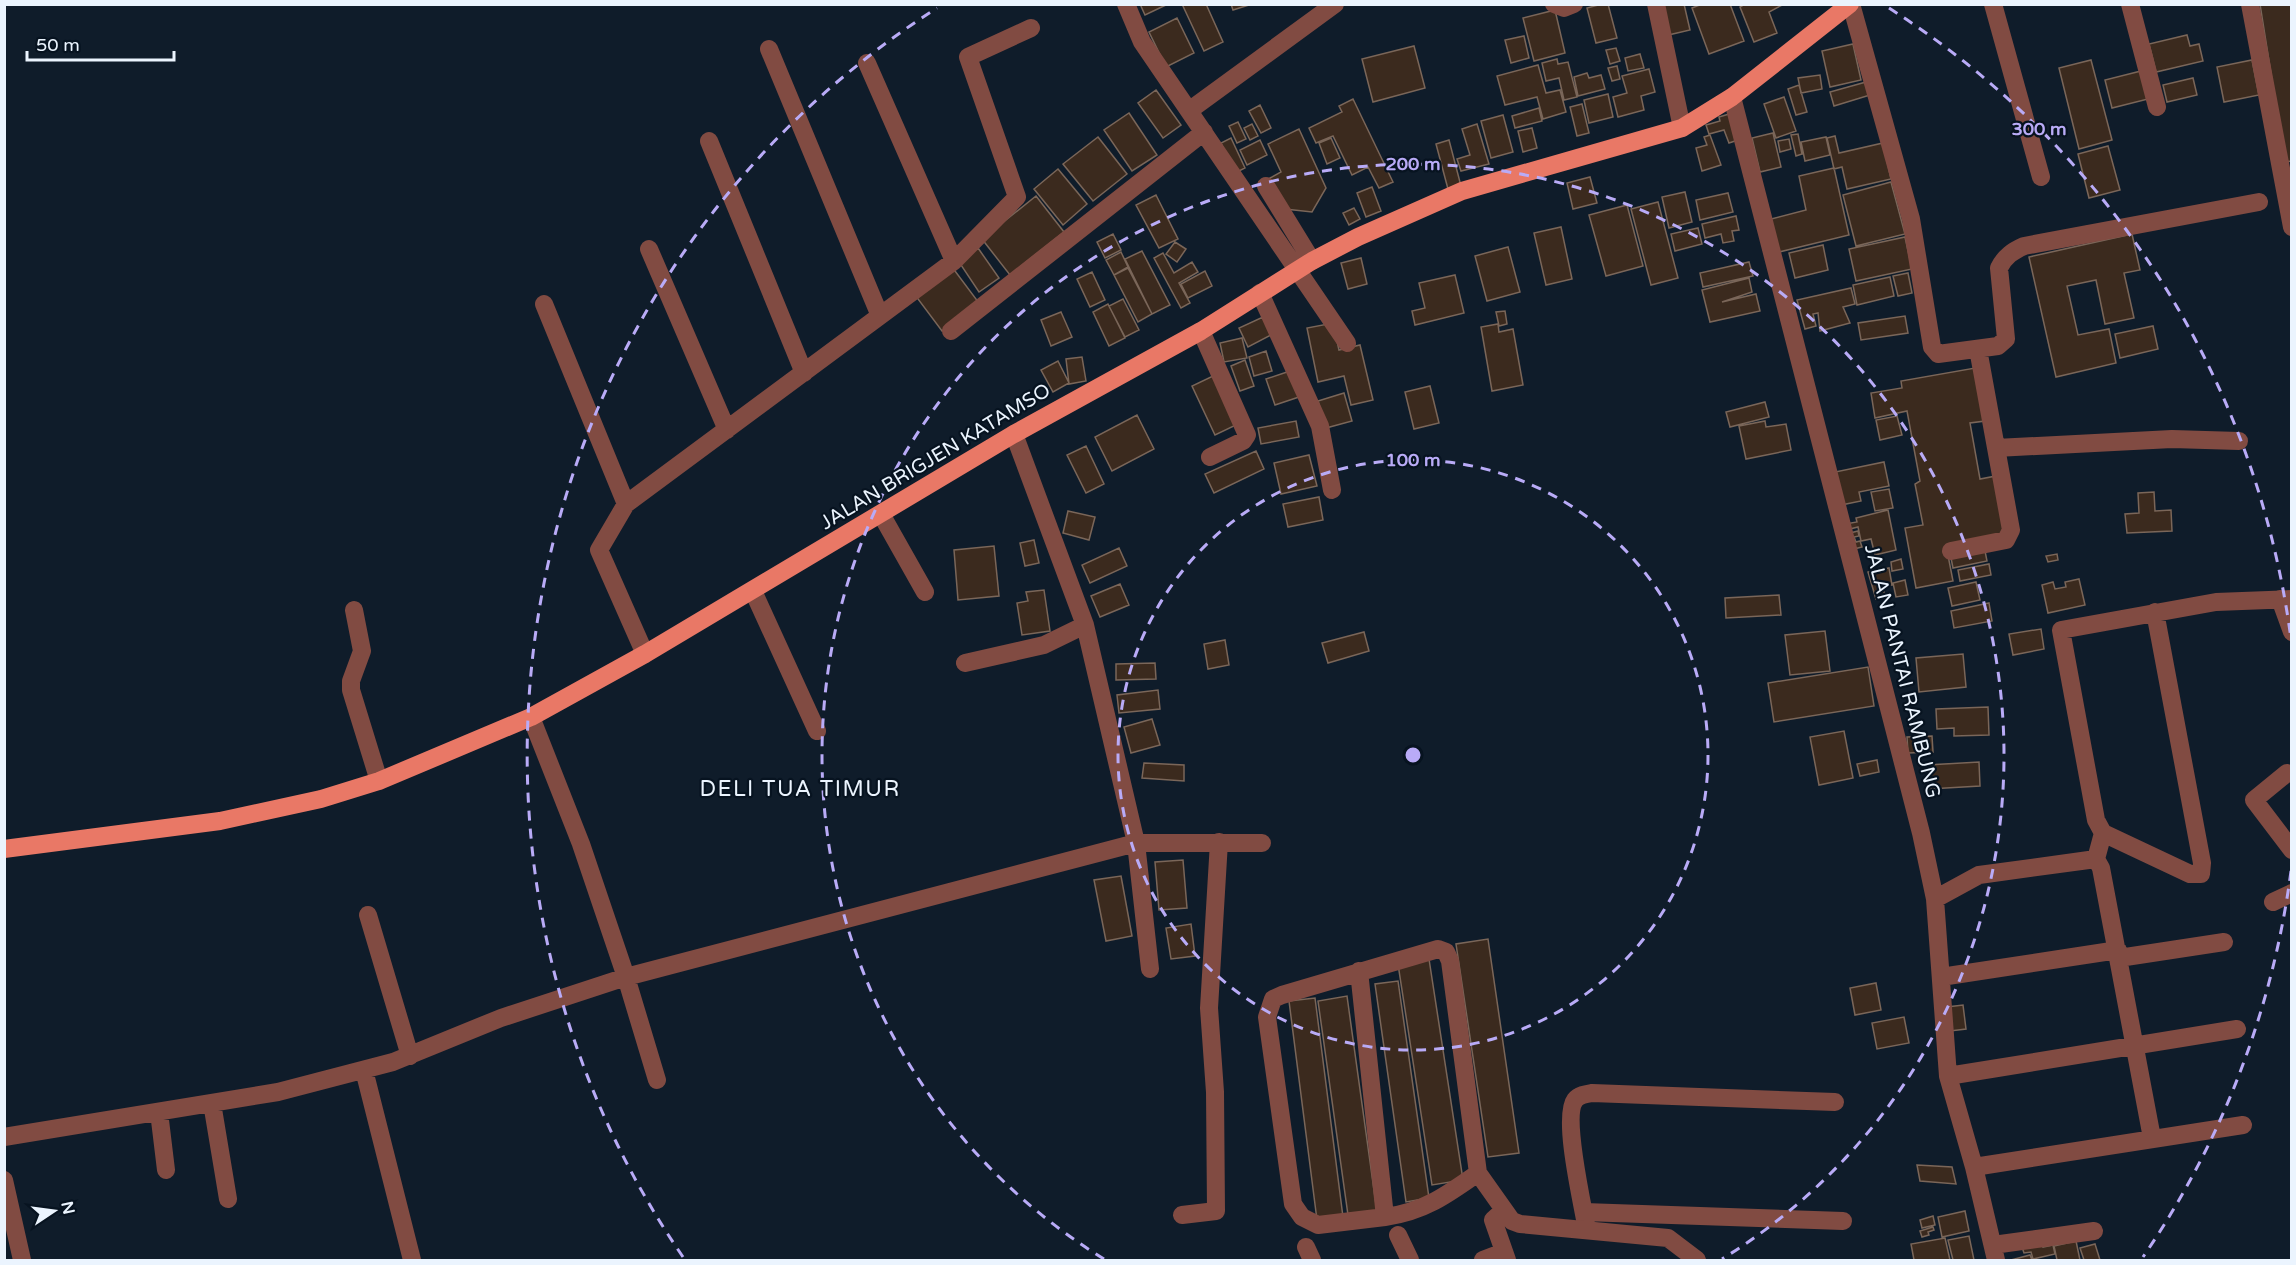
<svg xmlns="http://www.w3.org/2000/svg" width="2296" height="1265" font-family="'Varela Round',sans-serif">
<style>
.building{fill:#3b2a1e;stroke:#7a6659;stroke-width:1.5}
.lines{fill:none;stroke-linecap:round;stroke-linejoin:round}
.minor{stroke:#814b42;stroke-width:18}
.major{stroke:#e97866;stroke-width:18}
.ring{fill:none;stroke:#b9abf7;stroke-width:3;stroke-dasharray:10 8}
.labels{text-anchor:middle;stroke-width:4.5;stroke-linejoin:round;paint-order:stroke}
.street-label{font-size:20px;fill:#ebf4fe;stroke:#071320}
.quarter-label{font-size:22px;letter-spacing:1.5px;fill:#ebf4fe;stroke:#071320}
.centre{fill:#b9abf7;stroke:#071320;stroke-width:3}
.ring-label{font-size:18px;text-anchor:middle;font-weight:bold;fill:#b9abf7;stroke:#071320;stroke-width:4.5;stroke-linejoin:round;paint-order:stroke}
</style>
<rect width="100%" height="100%" fill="#0f1c2a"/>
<path class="building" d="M 1140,4 L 1168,4 L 1145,15 Z
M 1182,4 L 1206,4 L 1223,42 L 1204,51 Z
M 1231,4 L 1252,4 L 1233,10 Z
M 1602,4 L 1608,4 L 1617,38 L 1596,43 L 1587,8 Z
M 1657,4 L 1684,4 L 1690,30 L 1664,36 Z
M 1702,4 L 1730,4 L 1744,41 L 1709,54 L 1692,8 Z
M 1745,4 L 1784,4 L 1769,12 L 1777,33 L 1754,42 L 1740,7 Z
M 2260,4 L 2292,4 L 2292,161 L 2285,162 Z
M 1555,10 L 1565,53 L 1534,61 L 1523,18 Z
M 1177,18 L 1194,53 L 1166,67 L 1149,32 Z
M 2187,35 L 2190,46 L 2199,44 L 2203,61 L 2156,72 L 2149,44 Z
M 1524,36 L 1529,58 L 1511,63 L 1505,40 Z
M 1853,44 L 1861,80 L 1830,87 L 1822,51 Z
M 1414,46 L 1425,88 L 1373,102 L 1362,59 Z
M 1616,48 L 1620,61 L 1610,64 L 1606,50 Z
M 1640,54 L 1644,68 L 1628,71 L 1625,58 Z
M 1557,59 L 1558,64 L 1568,62 L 1577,97 L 1564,100 L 1559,78 L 1546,81 L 1542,63 Z
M 2091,60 L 2112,140 L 2079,149 L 2059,68 Z
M 2252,60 L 2259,95 L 2224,102 L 2217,67 Z
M 1538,65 L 1546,93 L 1560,90 L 1566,112 L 1543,119 L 1537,97 L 1505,105 L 1497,76 Z
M 1617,66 L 1620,79 L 1612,81 L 1608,68 Z
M 1649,69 L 1655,92 L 1641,96 L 1644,110 L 1618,117 L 1613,97 L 1627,93 L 1622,76 Z
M 2145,70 L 2152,98 L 2112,108 L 2105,80 Z
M 1587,73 L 1589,78 L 1601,75 L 1605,89 L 1578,96 L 1574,77 Z
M 1820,75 L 1822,89 L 1801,93 L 1798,78 Z
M 2193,78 L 2197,95 L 2167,102 L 2163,85 Z
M 1866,82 L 1870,95 L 1834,106 L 1830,92 Z
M 1799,85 L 1807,112 L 1796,115 L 1788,89 Z
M 1156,90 L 1181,125 L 1163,138 L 1138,103 Z
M 1608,94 L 1613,117 L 1589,123 L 1584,100 Z
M 1784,97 L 1796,131 L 1776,138 L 1764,104 Z
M 1353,99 L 1393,182 L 1379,188 L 1368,167 L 1352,175 L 1333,136 L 1316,143 L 1309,128 L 1342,112 L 1339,106 Z
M 1582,104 L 1589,133 L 1577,136 L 1570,107 Z
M 1260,105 L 1271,128 L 1261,133 L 1249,111 Z
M 1539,108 L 1542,121 L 1515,128 L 1512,116 Z
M 1129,113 L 1157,155 L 1132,171 L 1104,130 Z
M 1729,114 L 1738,140 L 1729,143 L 1724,130 L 1709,134 L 1706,125 L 1720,121 L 1719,117 Z
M 1503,115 L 1513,152 L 1491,158 L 1481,121 Z
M 1238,122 L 1246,139 L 1237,143 L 1229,126 Z
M 1252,124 L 1258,136 L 1250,140 L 1244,128 Z
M 1477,124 L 1489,164 L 1461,171 L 1457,159 L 1470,155 L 1462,129 Z
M 1532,128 L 1537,148 L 1523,152 L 1518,131 Z
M 1299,129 L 1326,188 L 1312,212 L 1285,209 L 1270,178 L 1281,172 L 1268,144 Z
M 1773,133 L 1781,167 L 1760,172 L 1752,138 Z
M 1798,134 L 1802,154 L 1796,156 L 1791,135 Z
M 1710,135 L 1721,165 L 1702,171 L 1696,148 L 1707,145 L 1704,137 Z
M 1835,136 L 1839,153 L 1883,143 L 1891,179 L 1847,189 L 1842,167 L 1834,169 L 1827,138 Z
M 1098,137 L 1127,174 L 1093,201 L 1063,164 Z
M 1826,137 L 1830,155 L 1805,161 L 1801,142 Z
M 1231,138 L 1245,168 L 1235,173 L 1221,143 Z
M 1331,138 L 1340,158 L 1327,164 L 1319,143 Z
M 1789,139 L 1791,149 L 1780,152 L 1778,141 Z
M 1260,140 L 1267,155 L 1247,165 L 1240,150 Z
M 1449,140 L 1461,186 L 1448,189 L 1436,144 Z
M 2108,146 L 2120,190 L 2089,198 L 2078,154 Z
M 1834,168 L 1849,235 L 1779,252 L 1771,219 L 1806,210 L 1799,176 Z
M 1058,169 L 1087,204 L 1063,225 L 1034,189 Z
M 1590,177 L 1597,203 L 1573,209 L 1567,183 Z
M 1891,182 L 1905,234 L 1856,246 L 1843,195 Z
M 1372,187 L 1381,211 L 1366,217 L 1357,193 Z
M 1685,192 L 1692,222 L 1669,228 L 1662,197 Z
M 1728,193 L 1733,212 L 1700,220 L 1696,200 Z
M 1156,195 L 1178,239 L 1159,248 L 1136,205 Z
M 1036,196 L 1064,232 L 1010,275 L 982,239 Z
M 1658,202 L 1678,278 L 1651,285 L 1631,209 Z
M 1627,205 L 1643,266 L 1606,276 L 1589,215 Z
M 1354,208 L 1360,219 L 1349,225 L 1343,213 Z
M 1736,216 L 1739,230 L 1732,231 L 1734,241 L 1723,243 L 1721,234 L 1705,238 L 1702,224 Z
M 1561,227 L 1572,279 L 1546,285 L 1534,233 Z
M 1698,228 L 1702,244 L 1675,251 L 1671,234 Z
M 1113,234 L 1121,250 L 1105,258 L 1097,242 Z
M 2132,234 L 2140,270 L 2124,273 L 2134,318 L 2105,324 L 2096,280 L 2067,286 L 2078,335 L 2109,329 L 2116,363 L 2056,377 L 2029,257 Z
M 1905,237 L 1912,269 L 1856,281 L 1849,249 Z
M 1175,242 L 1186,249 L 1177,262 L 1166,254 Z
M 1823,245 L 1828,270 L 1795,278 L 1789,253 Z
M 1508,247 L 1520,292 L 1487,301 L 1475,256 Z
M 978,248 L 999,278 L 979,292 L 959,262 Z
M 1142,251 L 1170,305 L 1152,314 L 1125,259 Z
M 1121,252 L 1128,267 L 1114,275 L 1106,260 Z
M 1163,253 L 1174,273 L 1192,262 L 1198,272 L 1179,283 L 1190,303 L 1181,308 L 1154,258 Z
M 1361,258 L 1367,284 L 1348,289 L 1341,263 Z
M 1749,262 L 1753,276 L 1703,287 L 1700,273 Z
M 952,267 L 979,303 L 942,331 L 915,295 Z
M 1128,268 L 1152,314 L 1138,322 L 1114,275 Z
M 1205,271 L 1212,286 L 1188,298 L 1181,284 Z
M 1092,272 L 1105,300 L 1090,307 L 1077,279 Z
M 1908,273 L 1912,293 L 1898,296 L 1893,276 Z
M 1455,275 L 1464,313 L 1415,325 L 1412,311 L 1425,308 L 1419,283 Z
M 1890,277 L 1894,296 L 1857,305 L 1853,285 Z
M 1749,278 L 1752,292 L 1722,302 L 1756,294 L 1760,311 L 1710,322 L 1702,290 Z
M 1851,288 L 1855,304 L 1843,307 L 1850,323 L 1820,331 L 1818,313 L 1813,314 L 1816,326 L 1805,329 L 1797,300 Z
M 1123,299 L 1139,330 L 1125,337 L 1109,306 Z
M 1108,304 L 1125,338 L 1109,346 L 1093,312 Z
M 1505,311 L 1507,324 L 1499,326 L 1496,312 Z
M 1061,312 L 1072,337 L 1051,346 L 1041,320 Z
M 1905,316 L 1908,333 L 1861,340 L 1858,323 Z
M 1263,317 L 1271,335 L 1248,347 L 1239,328 Z
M 1333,323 L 1339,350 L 1360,345 L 1373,400 L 1351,405 L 1344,376 L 1318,382 L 1307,328 Z
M 1498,324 L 1499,332 L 1513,329 L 1523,385 L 1492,391 L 1481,327 Z
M 2153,326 L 2158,349 L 2120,358 L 2115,334 Z
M 1242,338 L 1247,358 L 1224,362 L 1220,343 Z
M 1266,351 L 1272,371 L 1254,376 L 1249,357 Z
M 1082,357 L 1086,381 L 1069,384 L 1066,359 Z
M 1245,360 L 1254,386 L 1240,391 L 1231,366 Z
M 1058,361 L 1069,383 L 1053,392 L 1041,370 Z
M 1975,368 L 1985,421 L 1970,423 L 1980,479 L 1996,476 L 2007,534 L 1946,545 L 1953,581 L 1916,588 L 1905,528 L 1923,525 L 1915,484 L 1920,481 L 1907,411 L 1875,418 L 1871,393 L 1902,388 L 1901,381 Z
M 1290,371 L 1299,397 L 1275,405 L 1266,379 Z
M 1213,376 L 1236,425 L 1215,435 L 1192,386 Z
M 1430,386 L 1439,423 L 1414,429 L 1405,392 Z
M 1344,393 L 1352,421 L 1326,428 L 1318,401 Z
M 1765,402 L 1769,417 L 1730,427 L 1726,412 Z
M 1137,415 L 1154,449 L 1112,471 L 1095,437 Z
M 1897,416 L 1902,435 L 1880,440 L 1876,420 Z
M 1296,421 L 1299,437 L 1261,444 L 1258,428 Z
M 1765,421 L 1766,427 L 1786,424 L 1791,450 L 1746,459 L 1739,426 Z
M 1086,446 L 1104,484 L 1086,493 L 1067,455 Z
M 1256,451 L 1264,469 L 1214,493 L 1205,474 Z
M 1309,455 L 1317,486 L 1281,494 L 1274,463 Z
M 1884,462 L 1889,486 L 1859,492 L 1861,501 L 1841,505 L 1835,472 Z
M 1889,489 L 1893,508 L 1875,511 L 1871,492 Z
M 2154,492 L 2155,511 L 2171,510 L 2172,531 L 2127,533 L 2125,514 L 2139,513 L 2138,493 Z
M 1319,497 L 1323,520 L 1288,527 L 1283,504 Z
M 1888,510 L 1896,550 L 1875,555 L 1871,539 L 1861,541 L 1858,527 L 1846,530 L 1845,524 L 1857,522 L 1856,518 Z
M 1068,511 L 1095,517 L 1089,540 L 1063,533 Z
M 1858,531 L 1859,536 L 1854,537 L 1856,542 L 1860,541 L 1862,547 L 1850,550 L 1846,534 Z
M 1034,540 L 1039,563 L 1025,566 L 1020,543 Z
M 994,546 L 999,596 L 958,600 L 954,550 Z
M 1984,546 L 1987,561 L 1953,568 L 1950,553 Z
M 1119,548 L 1127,566 L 1090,583 L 1082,565 Z
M 2057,554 L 2058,560 L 2048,562 L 2046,556 Z
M 1901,559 L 1903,569 L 1892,571 L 1891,562 Z
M 1989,564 L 1991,575 L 1960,581 L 1958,570 Z
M 1889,568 L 1892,585 L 1883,587 L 1885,597 L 1876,599 L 1868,572 Z
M 2079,579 L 2085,605 L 2048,613 L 2042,585 L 2053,582 L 2055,589 L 2066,587 L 2065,582 Z
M 1905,580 L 1908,595 L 1896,597 L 1893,583 Z
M 1976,582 L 1980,600 L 1952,606 L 1948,588 Z
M 1120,584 L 1129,605 L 1100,617 L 1091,596 Z
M 1044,590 L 1050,631 L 1022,635 L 1017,603 L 1028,601 L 1026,592 Z
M 1779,595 L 1781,615 L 1726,618 L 1725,598 Z
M 1989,603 L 1992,621 L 1954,628 L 1951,611 Z
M 2041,629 L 2044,649 L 2013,655 L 2009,634 Z
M 1825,631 L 1830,671 L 1790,675 L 1785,635 Z
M 1364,632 L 1369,651 L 1328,663 L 1322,643 Z
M 1225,640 L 1229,665 L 1208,669 L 1204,644 Z
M 1963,654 L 1966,687 L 1919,692 L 1916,658 Z
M 1155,663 L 1156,679 L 1116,680 L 1116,664 Z
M 1868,667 L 1874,706 L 1774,722 L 1768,683 Z
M 1158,690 L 1160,709 L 1119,713 L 1117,695 Z
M 1988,707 L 1989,735 L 1954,736 L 1954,728 L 1937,729 L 1936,709 Z
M 1152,719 L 1160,745 L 1131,753 L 1124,727 Z
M 1844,731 L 1853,778 L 1819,785 L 1810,737 Z
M 1932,736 L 1933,752 L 1908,753 L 1907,737 Z
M 1877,760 L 1879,772 L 1860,776 L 1857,764 Z
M 1979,762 L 1980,786 L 1929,789 L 1927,765 Z
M 1144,763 L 1184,765 L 1184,781 L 1142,778 Z
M 1183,860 L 1187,908 L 1159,910 L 1155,862 Z
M 1121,876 L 1132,936 L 1106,941 L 1094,880 Z
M 1191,924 L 1195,956 L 1171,959 L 1166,928 Z
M 1488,939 L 1519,1153 L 1488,1157 L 1456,944 Z
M 1429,959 L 1463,1180 L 1432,1185 L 1398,964 Z
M 1398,981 L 1429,1198 L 1406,1202 L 1375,984 Z
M 1876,983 L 1881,1010 L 1855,1015 L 1850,988 Z
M 1347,996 L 1377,1212 L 1348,1215 L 1318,1001 Z
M 1315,998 L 1343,1217 L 1317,1220 L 1289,1001 Z
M 1963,1005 L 1966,1029 L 1950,1031 L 1947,1007 Z
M 1904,1017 L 1909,1043 L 1877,1049 L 1872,1023 Z
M 1917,1165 L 1952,1167 L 1956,1184 L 1920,1181 Z
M 1965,1211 L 1969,1231 L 1942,1237 L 1938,1217 Z
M 1933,1216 L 1935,1225 L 1922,1228 L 1920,1220 Z
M 1933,1227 L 1934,1230 L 1928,1232 L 1929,1235 L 1922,1237 L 1920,1231 Z
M 1969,1236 L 1974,1260 L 1953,1260 L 1948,1240 Z
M 1945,1238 L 1950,1260 L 1914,1260 L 1911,1244 Z
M 2076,1241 L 2080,1260 L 2057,1260 L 2054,1246 Z
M 2042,1243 L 2043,1247 L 2053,1245 L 2055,1254 L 2033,1259 L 2031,1252 L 2024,1253 L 2022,1247 Z
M 2095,1244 L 2100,1260 L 2084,1260 L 2080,1248 Z
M 2030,1255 L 2032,1260 L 2011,1260 Z"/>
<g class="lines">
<path class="minor" d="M 1126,4 L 1142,42 L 1347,343
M 1554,4 L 1564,8 L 1574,4
M 1656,4 L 1682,128
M 1851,4 L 1911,219 L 1932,347 L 1938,354 L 1998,346 L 2006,339 L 1999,268 C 2005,256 2013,251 2024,246 L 2259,202
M 1993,4 L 2041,177
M 2130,4 L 2157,107
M 2250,4 L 2292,227
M 769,49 L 880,316
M 867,63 L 954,261
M 1732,97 L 1921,833 L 1935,899 L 1948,1076 L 1974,1167 L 1996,1260
M 1190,110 L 1335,4
M 709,141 L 804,373
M 1266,186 L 1312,261
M 649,249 L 727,430
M 1260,293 L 1320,426 L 1332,490
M 544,304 L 626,504
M 951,331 L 1204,132
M 1201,331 L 1247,435 L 1243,441 L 1210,457
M 1996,448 L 2172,439 L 2239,441
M 881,514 L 925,592
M 1951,551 L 2006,540 L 2011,530 L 1978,349
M 753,591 L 817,731
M 2280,599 L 2292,632
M 354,610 L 362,651 L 351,681 L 351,690 L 379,781
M 2155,612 L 2202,863 L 2201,874 L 2190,874 L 2103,833 L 2096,820 L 2061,630 L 2216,602 L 2292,599
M 645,654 L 599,550 L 626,504 L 954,261 L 1017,197 L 968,57 L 1031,28
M 965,663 L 1044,645 L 1085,625
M 2287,773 L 2254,800 L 2292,850
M 2103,833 L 2096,859 L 2101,868 L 2152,1138
M 1935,899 L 1979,875 L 2096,859
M 2273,902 L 2292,893
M 368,915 L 410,1056
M 2119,958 L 2224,942
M 1150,969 L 1136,843 L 1262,843
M 1359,971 L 1385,1217 C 1423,1212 1447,1195 1478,1173
M 1941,977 L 2118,950
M 364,1070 L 412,1260
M 1948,1076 L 2237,1029
M 657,1080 L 626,977 L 1136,843 L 1085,625 L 1014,434
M 212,1103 L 228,1199
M 159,1112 L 166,1170
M 4,1137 L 278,1092 L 393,1062 L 501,1018 L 626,977 L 581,844 L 531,717
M 1974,1167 L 2243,1125
M 4,1180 L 22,1260
M 1504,1210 L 1493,1220 L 1507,1260
M 1584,1212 L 1843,1221
M 1182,1215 L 1216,1211 L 1215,1092 L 1209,1008 L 1219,842
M 1385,1217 L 1318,1225 L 1302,1217 L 1293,1204 L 1267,1017 L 1273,999 L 1282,995 L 1438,949 L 1446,952 L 1450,961 L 1478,1173 L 1512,1221 L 1520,1224 L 1668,1238 L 1697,1260
M 1587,1230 C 1583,1206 1562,1117 1575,1100 C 1579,1095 1586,1094 1592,1093 L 1835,1102
M 1398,1235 L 1410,1260
M 1993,1245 L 2094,1231
M 1306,1247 L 1312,1260
M 1483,1260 L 1504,1252"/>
<path class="major" d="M 4,849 L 220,821 L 321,799 L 379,781 L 531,717 L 645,654 L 1014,434 L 1201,331 L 1312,261 L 1358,237 L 1462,191 L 1682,128 L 1732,97 L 1850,4"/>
</g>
<g class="ring">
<circle cx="1413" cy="755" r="295"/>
<path d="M1104 1259A591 591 0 1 1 1722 1259"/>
<path d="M2291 871A886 886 0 0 1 2143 1257M683 1257A886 886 0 0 1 937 8M1889 8A886 886 0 0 1 2291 639"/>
</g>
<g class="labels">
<g class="street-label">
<text transform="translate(935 456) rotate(-31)" y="7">JALAN BRIGJEN KATAMSO</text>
<text transform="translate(1903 671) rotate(76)" y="7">JALAN PANTAI RAMBUNG</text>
</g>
<g class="quarter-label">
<text x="800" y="796">DELI TUA TIMUR</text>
</g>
</g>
<circle cx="1413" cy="755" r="9" class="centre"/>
<g class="ring-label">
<text x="2039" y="135">300 m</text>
<text x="1413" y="170">200 m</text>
<text x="1413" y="466">100 m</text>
</g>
<rect width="2296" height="1265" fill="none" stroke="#ebf4fe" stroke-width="12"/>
<g transform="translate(54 1211) rotate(77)" stroke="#071320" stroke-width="4.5" paint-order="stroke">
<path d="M0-4.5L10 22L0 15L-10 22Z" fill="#ebf4fe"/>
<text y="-9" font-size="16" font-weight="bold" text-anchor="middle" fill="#ebf4fe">N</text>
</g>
<path d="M27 51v9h147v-9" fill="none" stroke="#ebf4fe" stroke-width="3"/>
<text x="36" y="51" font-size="18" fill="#ebf4fe" stroke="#071320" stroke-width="4.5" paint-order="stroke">50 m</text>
</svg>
